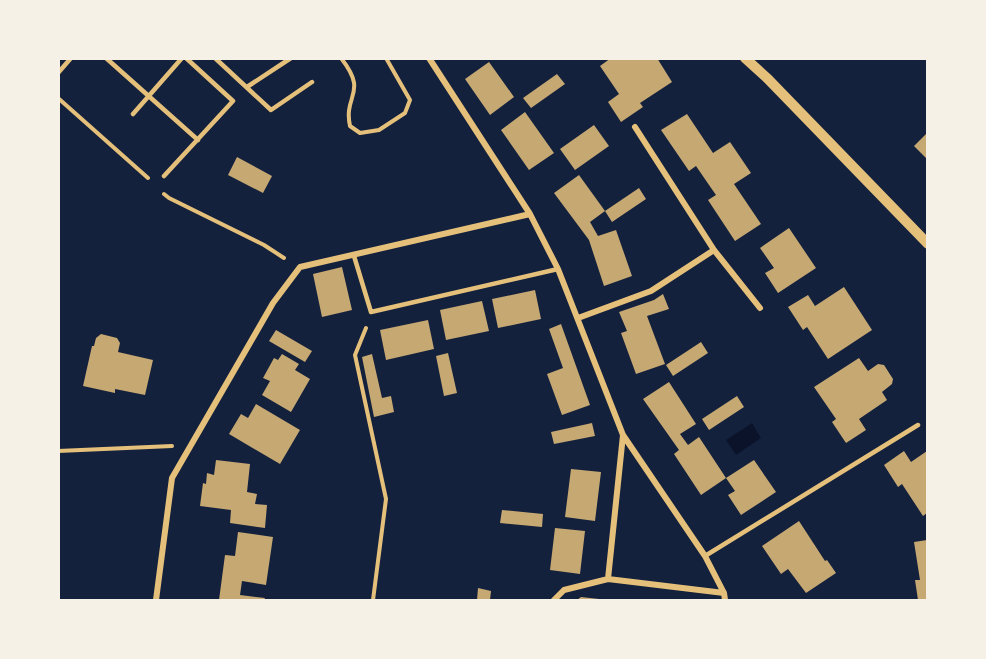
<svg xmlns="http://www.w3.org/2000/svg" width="986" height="659" font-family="Ubuntu,sans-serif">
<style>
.water{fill:#0b132b}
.building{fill:#c6a872}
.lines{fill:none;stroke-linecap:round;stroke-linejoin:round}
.path{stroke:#e5c07b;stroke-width:4}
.service{stroke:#e5c07b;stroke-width:4.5}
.minor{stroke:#e5c07b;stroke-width:6}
.tertiary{stroke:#e5c07b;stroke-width:10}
</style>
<rect width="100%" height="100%" fill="#14213d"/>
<path class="water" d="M 752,423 L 761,438 L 736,455 L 726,440 Z"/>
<path class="building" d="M 611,58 L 657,58 L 672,82 L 640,103 L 643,107 L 621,122 L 608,102 L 619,94 L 600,66 Z
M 489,62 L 514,97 L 490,115 L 465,79 Z
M 557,74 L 565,84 L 531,108 L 523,98 Z
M 525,112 L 554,153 L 529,170 L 501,130 Z
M 687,114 L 713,153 L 730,142 L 751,173 L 734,184 L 761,224 L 735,241 L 708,200 L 716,195 L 709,185 L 696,166 L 689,171 L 661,130 Z
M 594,125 L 609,146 L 575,170 L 560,149 Z
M 927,133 L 927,159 L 914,146 Z
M 237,157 L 272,176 L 263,193 L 228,175 Z
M 579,175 L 605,211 L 590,222 L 598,236 L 616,230 L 632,276 L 604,286 L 589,240 L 554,193 Z
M 639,188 L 646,199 L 612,222 L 605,211 Z
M 789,228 L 816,268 L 778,293 L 765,273 L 774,268 L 760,248 Z
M 342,267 L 352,310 L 322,317 L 313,274 Z
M 844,287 L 872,330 L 828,359 L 807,327 L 803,330 L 788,307 L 808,295 L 815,306 Z
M 535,290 L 541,319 L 498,328 L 492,299 Z
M 663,294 L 669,309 L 647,316 L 665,364 L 636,374 L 621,333 L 627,331 L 619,312 L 654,300 Z
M 482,301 L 489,331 L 446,340 L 440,310 Z
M 428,320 L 434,349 L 386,360 L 380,330 Z
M 561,324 L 590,405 L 562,415 L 547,374 L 563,368 L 549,329 Z
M 276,330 L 312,351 L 305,362 L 269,341 Z
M 101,334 L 117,338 L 120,343 L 118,352 L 153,360 L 145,395 L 115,389 L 115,393 L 83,386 L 92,346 L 94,346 L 96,338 Z
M 701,342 L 708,353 L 673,376 L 666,365 Z
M 448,353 L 457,393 L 444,396 L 436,356 Z
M 282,354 L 299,364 L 295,370 L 310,379 L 291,412 L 262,395 L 270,381 L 263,378 L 274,358 L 278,360 Z
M 372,354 L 382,398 L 391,396 L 394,412 L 374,417 L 362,357 Z
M 859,358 L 868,371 L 878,364 L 884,365 L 893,379 L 892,384 L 882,392 L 887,400 L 859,419 L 866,430 L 846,443 L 832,422 L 836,419 L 814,387 Z
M 669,382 L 696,424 L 680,434 L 688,445 L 699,437 L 726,478 L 701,495 L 674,454 L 679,450 L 643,399 Z
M 737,396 L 744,407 L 709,430 L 702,419 Z
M 256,404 L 300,430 L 280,464 L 229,434 L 241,414 L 248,418 Z
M 592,423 L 595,436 L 554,444 L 551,432 Z
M 904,451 L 911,462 L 927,451 L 927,513 L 923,516 L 902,484 L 898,487 L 884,465 Z
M 216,460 L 250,464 L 247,492 L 257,494 L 255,504 L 267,505 L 265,528 L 230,523 L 231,510 L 200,506 L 203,483 L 206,484 L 207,473 L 214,475 Z
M 754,460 L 776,492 L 741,515 L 728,495 L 735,491 L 726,478 Z
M 571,469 L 601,472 L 595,521 L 565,517 Z
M 502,510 L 543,514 L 542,527 L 500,523 Z
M 799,521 L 825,561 L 827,560 L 836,573 L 806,593 L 788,569 L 781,574 L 762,546 Z
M 555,528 L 585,531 L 580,574 L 550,570 Z
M 238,532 L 273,537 L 266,585 L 242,581 L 240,595 L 265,598 L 264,600 L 219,600 L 225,555 L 235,556 Z
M 927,540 L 927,600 L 918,600 L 915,580 L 920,580 L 914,542 Z
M 478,588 L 491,591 L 490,600 L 477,600 Z
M 581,597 L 599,599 L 599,600 L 577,600 Z"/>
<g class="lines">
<path class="path" d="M 341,58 C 369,94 343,94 350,126 L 360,133 L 379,130 L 405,113 L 410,100 L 386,58
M 58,98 L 148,178
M 164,194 L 169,198 L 264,245 L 284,258
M 366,328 L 355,355 L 386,499 L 373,600
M 58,451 L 172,446"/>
<path class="service" d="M 106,58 L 198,140
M 215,58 L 271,110 L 312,82
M 58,73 L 71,58
M 247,87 L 291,58
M 133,114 L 182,58
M 164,176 L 233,101 L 186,58
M 354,256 L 371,312 L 558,269
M 705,556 L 918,425"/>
<path class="minor" d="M 429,58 L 530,214 L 558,269 L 623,435 L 705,556 L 724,593 L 725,600
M 635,127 L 714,250 L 760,308
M 578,318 L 651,291 L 714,250
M 623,435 L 608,579 L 724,593
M 156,600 L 172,478 L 273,303 L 300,267 L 530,214
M 554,600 L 564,590 L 608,579"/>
<path class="tertiary" d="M 745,58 L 768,79 L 928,244"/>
</g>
<rect width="986" height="659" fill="none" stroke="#f6f1e7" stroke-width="120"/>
</svg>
